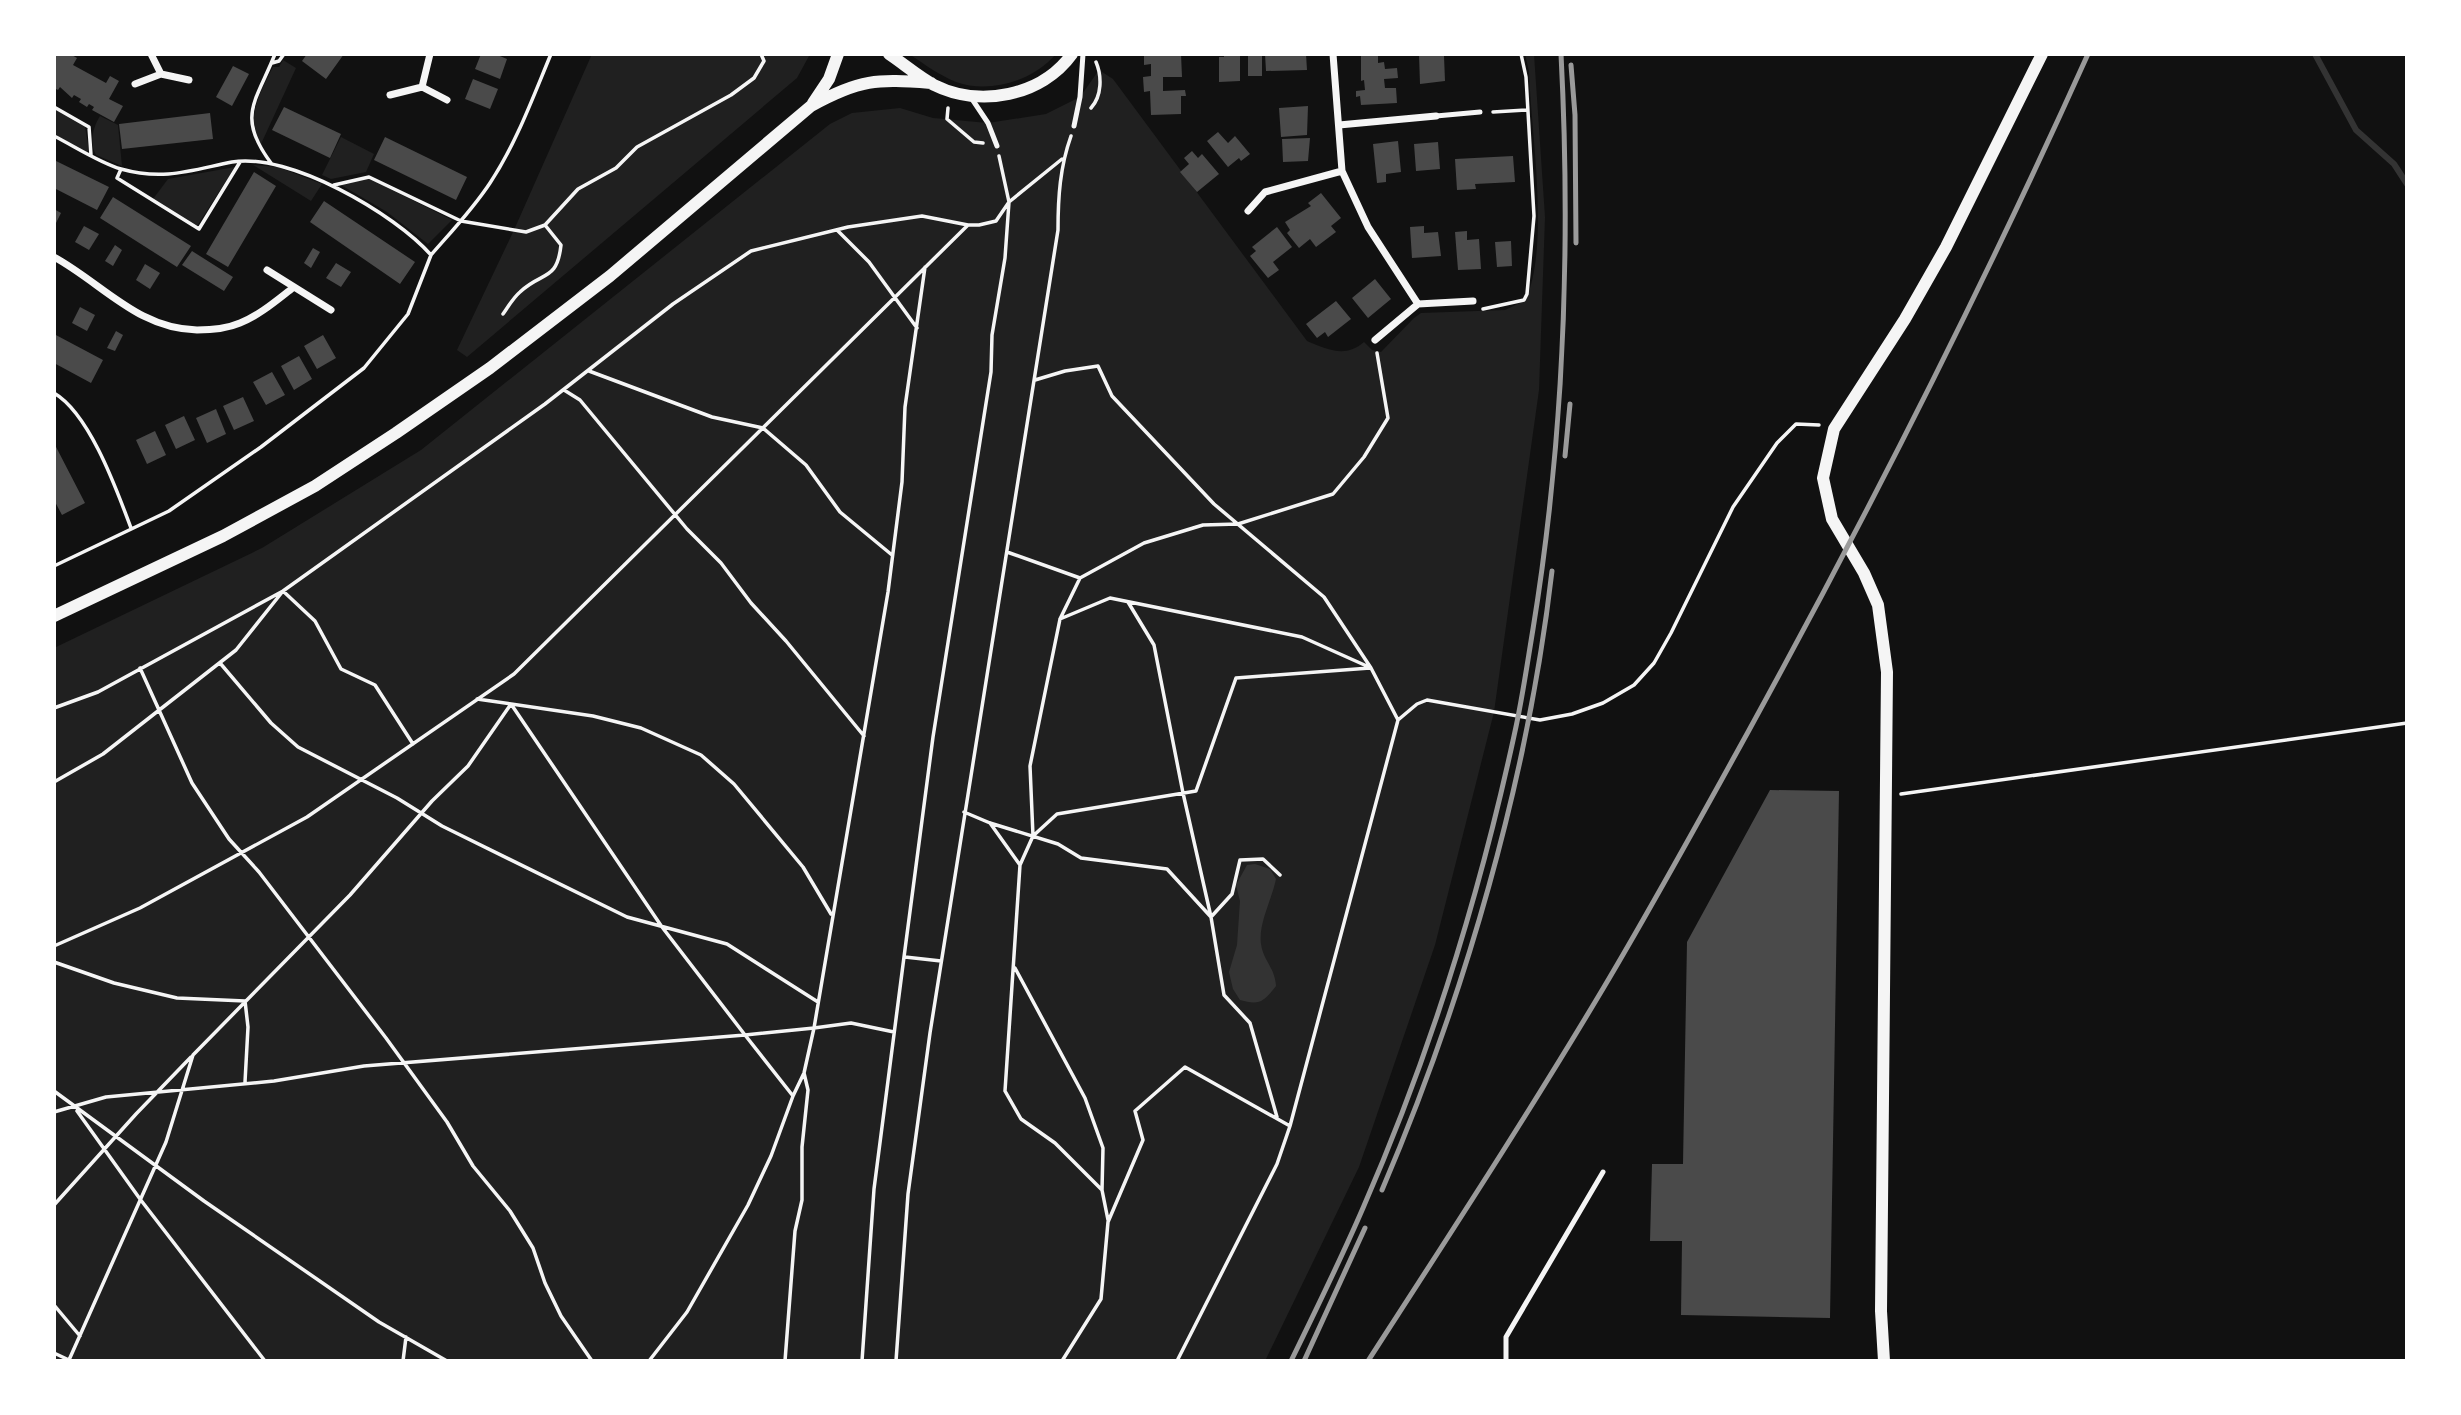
<svg xmlns="http://www.w3.org/2000/svg" width="2461" height="1415" font-family="'Golos Text',sans-serif">
<style>
.green{fill:#202020}
.water{fill:#333}
.lines{fill:none;stroke-linecap:round;stroke-linejoin:round}
.stream{stroke:#333;stroke-width:6}
.building{fill:#4a4a4a}
.path{stroke:#f5f5f5;stroke-width:3.5}
.service{stroke:#f5f5f5;stroke-width:5}
.minor{stroke:#f5f5f5;stroke-width:7}
.tertiary{stroke:#f5f5f5;stroke-width:12}
.rail{stroke:#9a9a9a;stroke-width:5}
</style>
<rect width="100%" height="100%" fill="#111"/>
<path class="green" d="M 592,54 L 809,54 L 809,56 L 797,78 L 467,357 L 457,350 L 514,230 Z
M 909,54 L 1056,54 C 1033,81 990,94 956,82 C 939,75 924,64 909,54 Z
M 1525,54 L 1534,54 L 1545,217 L 1539,390 L 1494,712 L 1435,945 L 1359,1167 L 1265,1361 L 54,1361 L 54,648 L 262,548 L 421,450 L 830,124 L 852,113 L 900,108 L 933,118 L 988,123 L 1046,114 L 1080,97 L 1099,70 L 1113,79 L 1307,341 C 1328,350 1346,358 1364,342 L 1372,350 L 1381,352 L 1414,318 L 1421,313 L 1505,310 L 1526,300 C 1550,241 1531,136 1529,71 Z
M 283,60 L 296,68 L 261,144 C 243,121 262,89 273,67 L 279,67 Z
M 54,109 L 85,127 L 89,150 L 87,152 L 54,134 Z
M 100,116 L 118,125 L 122,166 L 96,155 C 89,143 93,127 100,116 Z
M 341,137 L 374,154 L 366,172 L 331,179 L 322,175 Z
M 253,165 L 278,167 L 322,184 L 311,201 Z
M 235,167 L 197,226 L 153,199 L 168,179 Z
M 368,178 L 452,220 L 428,244 L 387,212 L 341,185 Z"/>
<path class="water" d="M 1255,864 L 1270,869 L 1276,879 C 1272,899 1258,924 1261,944 C 1263,960 1275,968 1276,986 C 1264,1001 1260,1006 1240,1000 L 1233,989 L 1229,972 L 1237,945 L 1240,901 L 1236,885 L 1247,865 Z"/>
<g class="lines">
<path class="stream" d="M 2315,54 L 2356,130 L 2394,164 L 2407,184"/>
</g>
<path class="building" d="M 54,54 L 70,54 L 77,58 L 73,65 L 106,83 L 110,76 L 119,81 L 109,99 L 123,106 L 114,122 L 92,110 L 94,107 L 89,104 L 87,107 L 79,102 L 81,99 L 74,95 L 72,98 L 60,87 L 58,90 L 54,88 Z
M 307,54 L 344,54 L 326,79 L 302,61 Z
M 481,54 L 495,54 L 507,59 L 500,79 L 475,69 Z
M 1144,54 L 1181,54 L 1182,77 L 1163,77 L 1163,91 L 1185,90 L 1186,96 L 1181,96 L 1181,114 L 1151,115 L 1150,91 L 1144,92 L 1143,77 L 1151,76 L 1151,64 L 1144,65 Z
M 1224,54 L 1240,54 L 1240,81 L 1219,82 L 1219,57 L 1224,57 Z
M 1248,54 L 1262,54 L 1262,76 L 1248,76 Z
M 1265,54 L 1306,54 L 1307,70 L 1266,71 Z
M 1419,54 L 1444,56 L 1445,81 L 1420,84 Z
M 1378,55 L 1378,63 L 1384,62 L 1385,69 L 1397,68 L 1398,78 L 1384,79 L 1385,88 L 1396,88 L 1397,103 L 1361,105 L 1360,96 L 1356,97 L 1356,91 L 1365,90 L 1364,80 L 1361,81 L 1361,56 Z
M 233,66 L 249,74 L 232,106 L 216,97 Z
M 473,79 L 498,89 L 490,109 L 465,99 Z
M 1308,106 L 1307,135 L 1281,137 L 1279,108 Z
M 284,107 L 341,134 L 330,158 L 272,130 Z
M 210,113 L 213,139 L 122,149 L 119,124 Z
M 1218,132 L 1228,143 L 1235,136 L 1250,154 L 1241,161 L 1239,158 L 1228,167 L 1207,141 Z
M 385,137 L 467,177 L 456,200 L 374,160 Z
M 1310,138 L 1308,161 L 1283,162 L 1282,139 Z
M 1398,141 L 1401,172 L 1386,174 L 1386,182 L 1377,183 L 1373,144 Z
M 1438,142 L 1440,169 L 1416,171 L 1414,144 Z
M 1192,151 L 1198,158 L 1202,154 L 1219,174 L 1197,192 L 1180,172 L 1189,164 L 1184,158 Z
M 1513,156 L 1515,182 L 1475,184 L 1476,189 L 1457,190 L 1455,159 Z
M 54,160 L 109,187 L 97,210 L 54,188 Z
M 254,172 L 276,186 L 228,267 L 206,254 Z
M 1321,193 L 1341,218 L 1331,226 L 1336,232 L 1316,247 L 1310,239 L 1299,248 L 1287,233 L 1290,230 L 1285,222 L 1311,206 L 1308,203 Z
M 113,197 L 191,246 L 177,267 L 100,218 Z
M 324,201 L 415,262 L 400,284 L 310,222 Z
M 54,209 L 61,213 L 54,227 Z
M 84,226 L 99,234 L 89,250 L 75,242 Z
M 1424,226 L 1424,233 L 1438,232 L 1441,256 L 1412,258 L 1410,227 Z
M 1277,227 L 1292,247 L 1273,262 L 1279,270 L 1268,278 L 1250,256 L 1256,251 L 1252,247 Z
M 1467,231 L 1467,240 L 1479,239 L 1481,269 L 1458,270 L 1455,232 Z
M 1511,241 L 1512,266 L 1497,267 L 1495,242 Z
M 115,245 L 122,250 L 113,266 L 105,261 Z
M 313,248 L 320,252 L 311,268 L 304,263 Z
M 192,251 L 233,277 L 224,291 L 182,265 Z
M 336,263 L 351,272 L 341,287 L 326,278 Z
M 145,264 L 160,273 L 150,289 L 136,280 Z
M 1375,279 L 1391,299 L 1368,318 L 1352,298 Z
M 1336,301 L 1351,319 L 1328,337 L 1325,332 L 1317,338 L 1306,324 Z
M 80,307 L 95,315 L 87,331 L 72,323 Z
M 116,331 L 123,335 L 115,351 L 107,348 Z
M 54,334 L 103,360 L 91,383 L 54,363 Z
M 323,335 L 336,358 L 317,369 L 304,346 Z
M 299,356 L 312,379 L 294,390 L 281,366 Z
M 272,372 L 285,395 L 266,405 L 253,382 Z
M 243,397 L 254,421 L 234,430 L 223,406 Z
M 216,409 L 226,434 L 207,443 L 196,418 Z
M 184,416 L 195,440 L 176,449 L 165,425 Z
M 155,431 L 166,455 L 147,464 L 136,440 Z
M 54,443 L 85,503 L 62,515 L 54,500 Z
M 1770,790 L 1839,791 L 1830,1318 L 1681,1315 L 1682,1241 L 1650,1241 L 1652,1164 L 1683,1164 L 1687,942 Z"/>
<g class="lines">
<path class="path" d="M 272,63 L 279,61 L 284,54
M 54,107 L 89,127 L 91,155
M 948,108 L 947,119 L 974,142 L 983,143
M 1091,108 C 1102,96 1102,76 1096,62
M 1493,112 L 1527,110
M 54,136 C 74,146 100,163 121,169 C 164,181 192,170 232,162 C 289,152 395,214 431,255 L 408,314 L 364,368 L 261,447 L 169,511 L 54,566
M 271,163 C 236,116 256,102 275,54
M 121,169 L 117,178 L 199,229 L 240,162
M 334,185 L 369,177 L 461,221 L 526,232 L 545,225 L 578,189 L 616,168 L 637,147 L 731,95 L 754,78 L 764,61 L 761,54
M 968,225 L 979,225 L 996,221 L 1009,202 L 1062,159
M 837,230 L 869,262 L 917,328
M 431,255 C 451,232 473,209 490,183 C 516,144 533,97 551,54
M 1483,309 L 1524,300 L 1527,294 L 1534,216 L 1526,77 L 1521,54
M 503,314 C 508,307 513,298 520,292 C 542,271 557,282 561,245 L 545,225
M 589,371 L 712,417 L 763,428 L 806,465 L 840,512 L 892,555
M 1035,380 L 1065,371 L 1098,366 L 1112,396 L 1214,504 L 1324,597 L 1371,668 L 1398,720
M 564,390 L 580,400 L 687,529 L 721,563 L 751,603 L 786,641 L 864,736
M 54,393 C 90,414 117,491 131,528
M 1007,552 L 1080,578
M 1128,602 L 1154,645 L 1183,793 L 1211,917 L 1224,995 L 1250,1023 L 1277,1117
M 1060,619 L 1110,598 L 1302,637 L 1369,667
M 220,663 L 271,723 L 298,747 L 397,798 L 442,826 L 627,917 L 727,944 L 818,1002
M 140,668 L 192,783 L 229,839 L 259,872 L 386,1038 L 447,1122 L 473,1166 L 510,1211 L 533,1248 L 545,1283 L 561,1316 L 592,1361
M 477,699 L 593,716 L 641,728 L 701,755 L 734,784 L 803,867 L 831,914
M 54,708 L 98,692 L 283,591 L 545,404 L 673,304 L 751,251 L 848,227 L 922,216 L 968,225 L 514,674 L 307,817 L 140,908 L 54,946
M 54,782 L 103,754 L 236,650 L 283,591 L 315,621 L 341,669 L 375,685 L 413,744
M 1901,794 L 2407,723
M 964,812 L 990,823 L 1058,844 L 1081,858 L 1167,869 L 1211,917 L 1232,894 L 1240,860 L 1263,859 L 1280,875
M 990,823 L 1020,865 L 1005,1091 L 1021,1119 L 1055,1143 L 1102,1190 L 1108,1220
M 1033,836 L 1057,814 L 1196,791 L 1236,678 L 1370,668
M 1020,865 L 1033,836 L 1030,766 L 1060,619 L 1080,578 L 1144,543 L 1203,525 L 1238,524 L 1333,494 L 1364,457 L 1388,418 L 1377,353
M 905,957 L 941,961
M 54,962 L 114,983 L 177,998 L 245,1001 L 248,1027 L 245,1082
M 1015,968 L 1085,1098 L 1103,1148 L 1102,1190
M 814,1028 L 804,1073 L 793,1096 L 745,1035 Z
M 894,1032 L 851,1023 L 814,1028 L 888,592 L 902,482 L 905,407 L 925,267
M 54,1091 L 204,1201 L 379,1322 L 447,1361
M 77,1111 L 140,1199 L 265,1361
M 54,1112 L 106,1097 L 274,1081 L 364,1066 L 745,1035
M 54,1205 L 136,1114 L 191,1057
M 54,1305 L 80,1336
M 54,1353 L 71,1361
M 69,1360 L 166,1142 L 193,1055 L 350,895 L 432,801 L 468,766 L 511,704 L 662,927 L 745,1035
M 403,1361 L 406,1337
M 649,1361 L 687,1312 L 748,1205 L 771,1156 L 793,1096
M 785,1361 L 795,1231 L 802,1200 L 802,1147 L 808,1090 L 804,1073
M 862,1361 L 874,1189 L 904,957 L 933,737 L 991,372 L 992,335 L 1005,258 L 1009,202 L 999,156
M 896,1361 L 908,1194 L 930,1033 L 1058,230 C 1058,197 1060,167 1071,136
M 1062,1361 L 1101,1299 L 1108,1222 L 1143,1140 L 1135,1111 L 1185,1067 L 1290,1126
M 1177,1361 L 1277,1164 L 1290,1126 L 1398,720 L 1417,704 L 1427,700 L 1540,720 L 1572,714 L 1603,703 L 1634,685 L 1654,663 L 1671,633 L 1733,507 L 1777,443 L 1796,424 L 1819,425"/>
<path class="service" d="M 970,96 L 988,123 L 997,146
M 1436,116 L 1480,112
M 1074,126 L 1080,97 L 1083,54
M 1506,1361 L 1506,1337 L 1603,1172"/>
<path class="minor" d="M 151,54 L 161,74 L 189,80
M 1333,54 L 1342,171 L 1368,227 L 1418,304
M 135,84 L 161,74
M 422,87 L 430,54
M 390,95 L 422,87 L 447,100
M 1339,125 L 1436,116
M 1248,211 L 1265,192 L 1342,171
M 54,257 C 103,284 138,329 197,330 C 212,330 226,329 240,323 C 260,315 277,300 294,287
M 267,270 L 331,310
M 1375,340 L 1418,304 L 1473,301"/>
<path class="tertiary" d="M 889,54 C 904,64 919,77 934,85 C 980,108 1042,96 1072,54
M 813,103 L 829,79 L 838,54
M 54,616 L 223,536 L 315,486 L 396,433 L 490,368 L 610,276 L 811,106 C 860,79 876,79 931,83
M 1884,1361 L 1881,1311 L 1887,672 L 1878,605 L 1864,573 L 1832,519 L 1823,478 L 1834,429 L 1905,319 L 1946,247 L 2042,54"/>
<path class="rail" d="M 1571,65 L 1575,115 L 1576,243
M 1565,456 L 1570,404
M 1382,1190 C 1464,998 1528,779 1552,571
M 1291,1361 C 1316,1310 1341,1259 1363,1208 C 1429,1057 1479,897 1514,736 C 1522,701 1527,665 1533,629 C 1564,439 1571,247 1561,54
M 1304,1361 L 1365,1228
M 1368,1361 C 1448,1237 1529,1113 1604,987 C 1654,903 1701,817 1748,732 C 1870,510 1984,285 2088,54"/>
</g>
<rect width="2461" height="1415" fill="none" stroke="#ffffff" stroke-width="112"/>
</svg>
